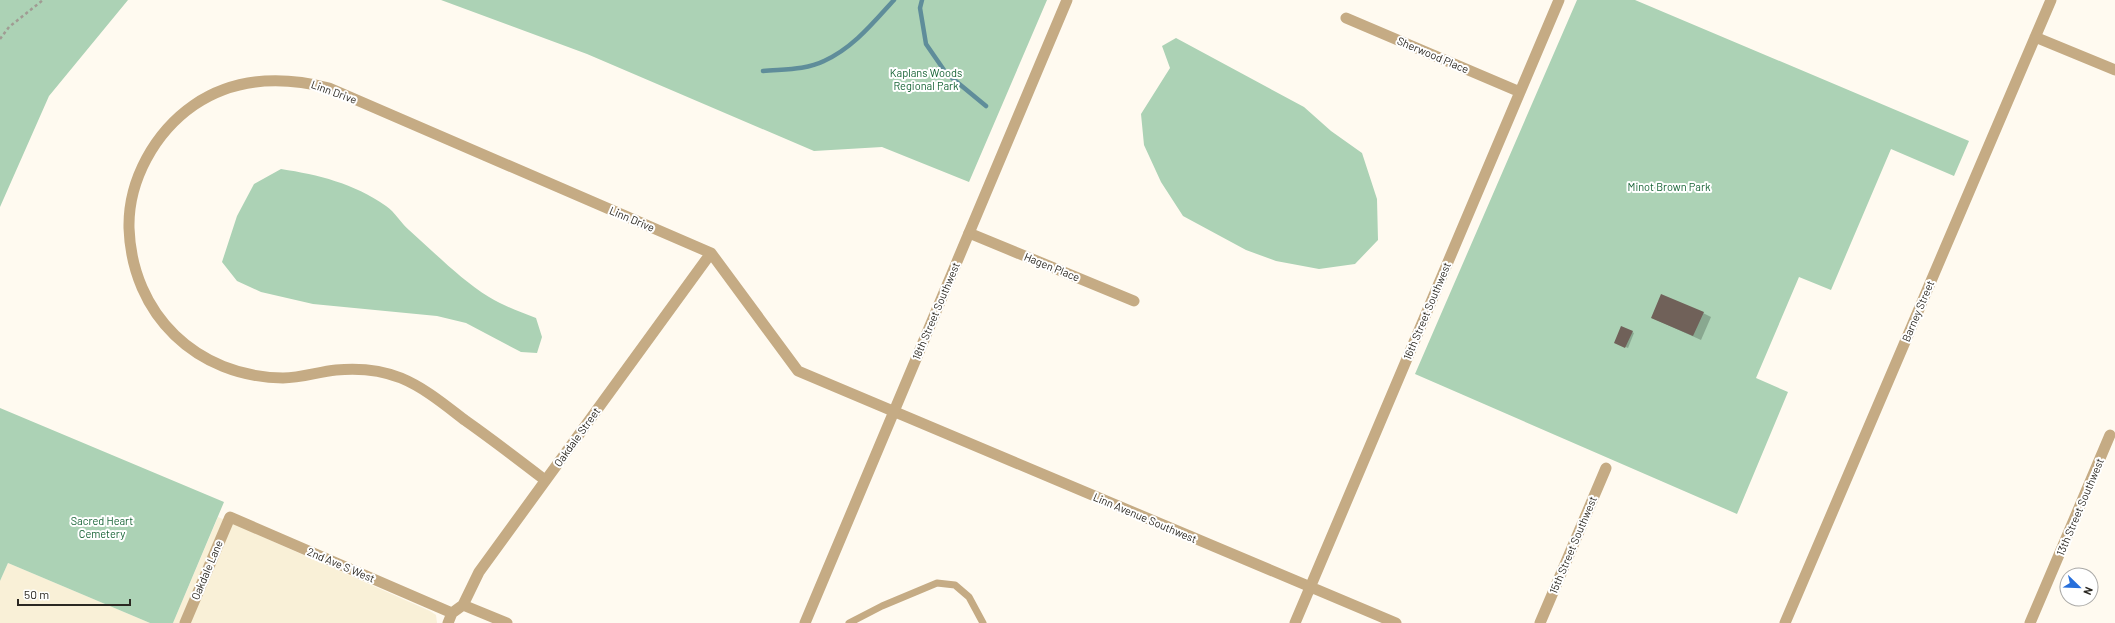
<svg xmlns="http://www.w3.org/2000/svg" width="2115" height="623" font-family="Barlow,sans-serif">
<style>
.built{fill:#f9f0d7}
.green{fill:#acd2b5}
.shadow{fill:#0003}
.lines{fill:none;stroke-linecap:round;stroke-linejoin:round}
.stream{stroke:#5f8d9a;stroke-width:4.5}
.building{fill:#706159}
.path{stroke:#a09b93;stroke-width:2.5;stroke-dasharray:3 3;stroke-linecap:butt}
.service{stroke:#c5ab84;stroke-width:7}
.minor{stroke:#c5ab84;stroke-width:11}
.tertiary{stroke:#c5ab84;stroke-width:11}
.labels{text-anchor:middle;stroke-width:4;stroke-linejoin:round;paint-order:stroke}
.street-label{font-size:11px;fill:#2b2822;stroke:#fff}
.park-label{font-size:11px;fill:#186436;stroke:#fff}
</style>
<rect width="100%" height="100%" fill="#fffaf0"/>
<path class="built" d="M 218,517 L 430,611 L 436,615 L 437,623 L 173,623 Z
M 8,563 L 150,623 L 0,623 L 0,581 Z"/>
<path class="green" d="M 0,0 L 128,0 L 49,96 L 0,207 Z
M 441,0 L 1047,0 L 969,182 L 882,147 L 814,151 L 587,54 Z
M 1577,0 L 1635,0 L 1969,141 L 1954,176 L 1891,149 L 1831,290 L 1799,277 L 1756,378 L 1788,392 L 1737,514 L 1415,374 Z
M 1176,38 L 1304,107 L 1331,131 L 1362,153 L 1377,199 L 1378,240 L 1355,264 L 1319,269 L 1276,261 L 1246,250 L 1183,216 L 1161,182 L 1144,145 L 1141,114 L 1170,68 L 1162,46 Z
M 281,169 C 319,175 353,183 386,206 C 395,212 401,223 409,230 C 435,253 460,279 489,297 C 504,306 520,312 536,318 L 542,337 L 537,353 L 521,352 L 466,323 L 437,316 L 313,304 L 261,292 L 237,281 L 222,262 L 237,216 L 254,184 Z
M 0,408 L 224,502 L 173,623 L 150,623 L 8,563 L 0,581 Z"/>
<path class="shadow" d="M 1703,313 L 1711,317 L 1701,340 L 1652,318 Z
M 1632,332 L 1634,333 L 1628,348 L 1615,342 Z"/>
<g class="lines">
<path class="stream" d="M 922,0 L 920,8 L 926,44 L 946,73 L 986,106
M 763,71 C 783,69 806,70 824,61 C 853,48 873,23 894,0"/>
</g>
<path class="building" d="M 1661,294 L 1704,312 L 1693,336 L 1651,318 Z
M 1621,326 L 1633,331 L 1625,348 L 1614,343 Z"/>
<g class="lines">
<path class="path" d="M 0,39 L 9,27 L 43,0"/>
<path class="service" d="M 849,623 L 882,606 L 937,583 L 955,585 L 969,597 L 983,623"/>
<path class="minor" d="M 1346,18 L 1520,92
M 2035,37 L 2115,70
M 969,233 L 1134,301
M 545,480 C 519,460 493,440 466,421 C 445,405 425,388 401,378 C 381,370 357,368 336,370 C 318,372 301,378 283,378 C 197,377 132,315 129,228 C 128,180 155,132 194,105 C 235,77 282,76 329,88 L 711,253 L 798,371 L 1396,623
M 463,605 L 507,623
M 185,623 L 230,517 L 452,613
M 448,623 L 452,613 L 463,605 L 479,572 L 711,253
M 1295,623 L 1559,0
M 1540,623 L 1606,468
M 1785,623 L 2051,0
M 2030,623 L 2110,435"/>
<path class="tertiary" d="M 805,623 L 1067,0"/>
</g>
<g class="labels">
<g class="street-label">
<text transform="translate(1433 55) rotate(23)" y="4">Sherwood Place</text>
<text transform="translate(334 92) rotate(20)" y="4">Linn Drive</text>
<text transform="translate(632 219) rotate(23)" y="4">Linn Drive</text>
<text transform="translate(1052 267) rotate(22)" y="4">Hagen Place</text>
<text transform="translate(936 311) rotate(-67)" y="4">18th Street Southwest</text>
<text transform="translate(1427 311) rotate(-67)" y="4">16th Street Southwest</text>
<text transform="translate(1918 311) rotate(-67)" y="4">Barney Street</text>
<text transform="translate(577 437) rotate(-54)" y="4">Oakdale Street</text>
<text transform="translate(2080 507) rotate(-67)" y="4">13th Street Southwest</text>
<text transform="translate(1145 518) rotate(23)" y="4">Linn Avenue Southwest</text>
<text transform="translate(1573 545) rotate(-67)" y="4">15th Street Southwest</text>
<text transform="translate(341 565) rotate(23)" y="4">2nd Ave S West</text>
<text transform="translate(207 570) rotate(-67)" y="4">Oakdale Lane</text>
</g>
<g class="park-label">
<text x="926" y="77">Kaplans Woods<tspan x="926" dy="13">Regional Park</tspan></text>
<text x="1669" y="191">Minot Brown Park</text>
<text x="102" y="525">Sacred Heart<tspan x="102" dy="13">Cemetery</tspan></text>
</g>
</g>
<g transform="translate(2079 587) rotate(113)"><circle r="19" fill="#ffffff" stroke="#aaa9a7"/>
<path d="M0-3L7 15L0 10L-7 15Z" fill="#276fdb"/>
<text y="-6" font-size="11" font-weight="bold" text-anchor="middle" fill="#2b2822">N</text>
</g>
<path d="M18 599v6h112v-6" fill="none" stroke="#2b2822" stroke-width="2"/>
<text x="24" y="599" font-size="12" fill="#2b2822" stroke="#ffffff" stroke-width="3" paint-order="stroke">50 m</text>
</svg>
